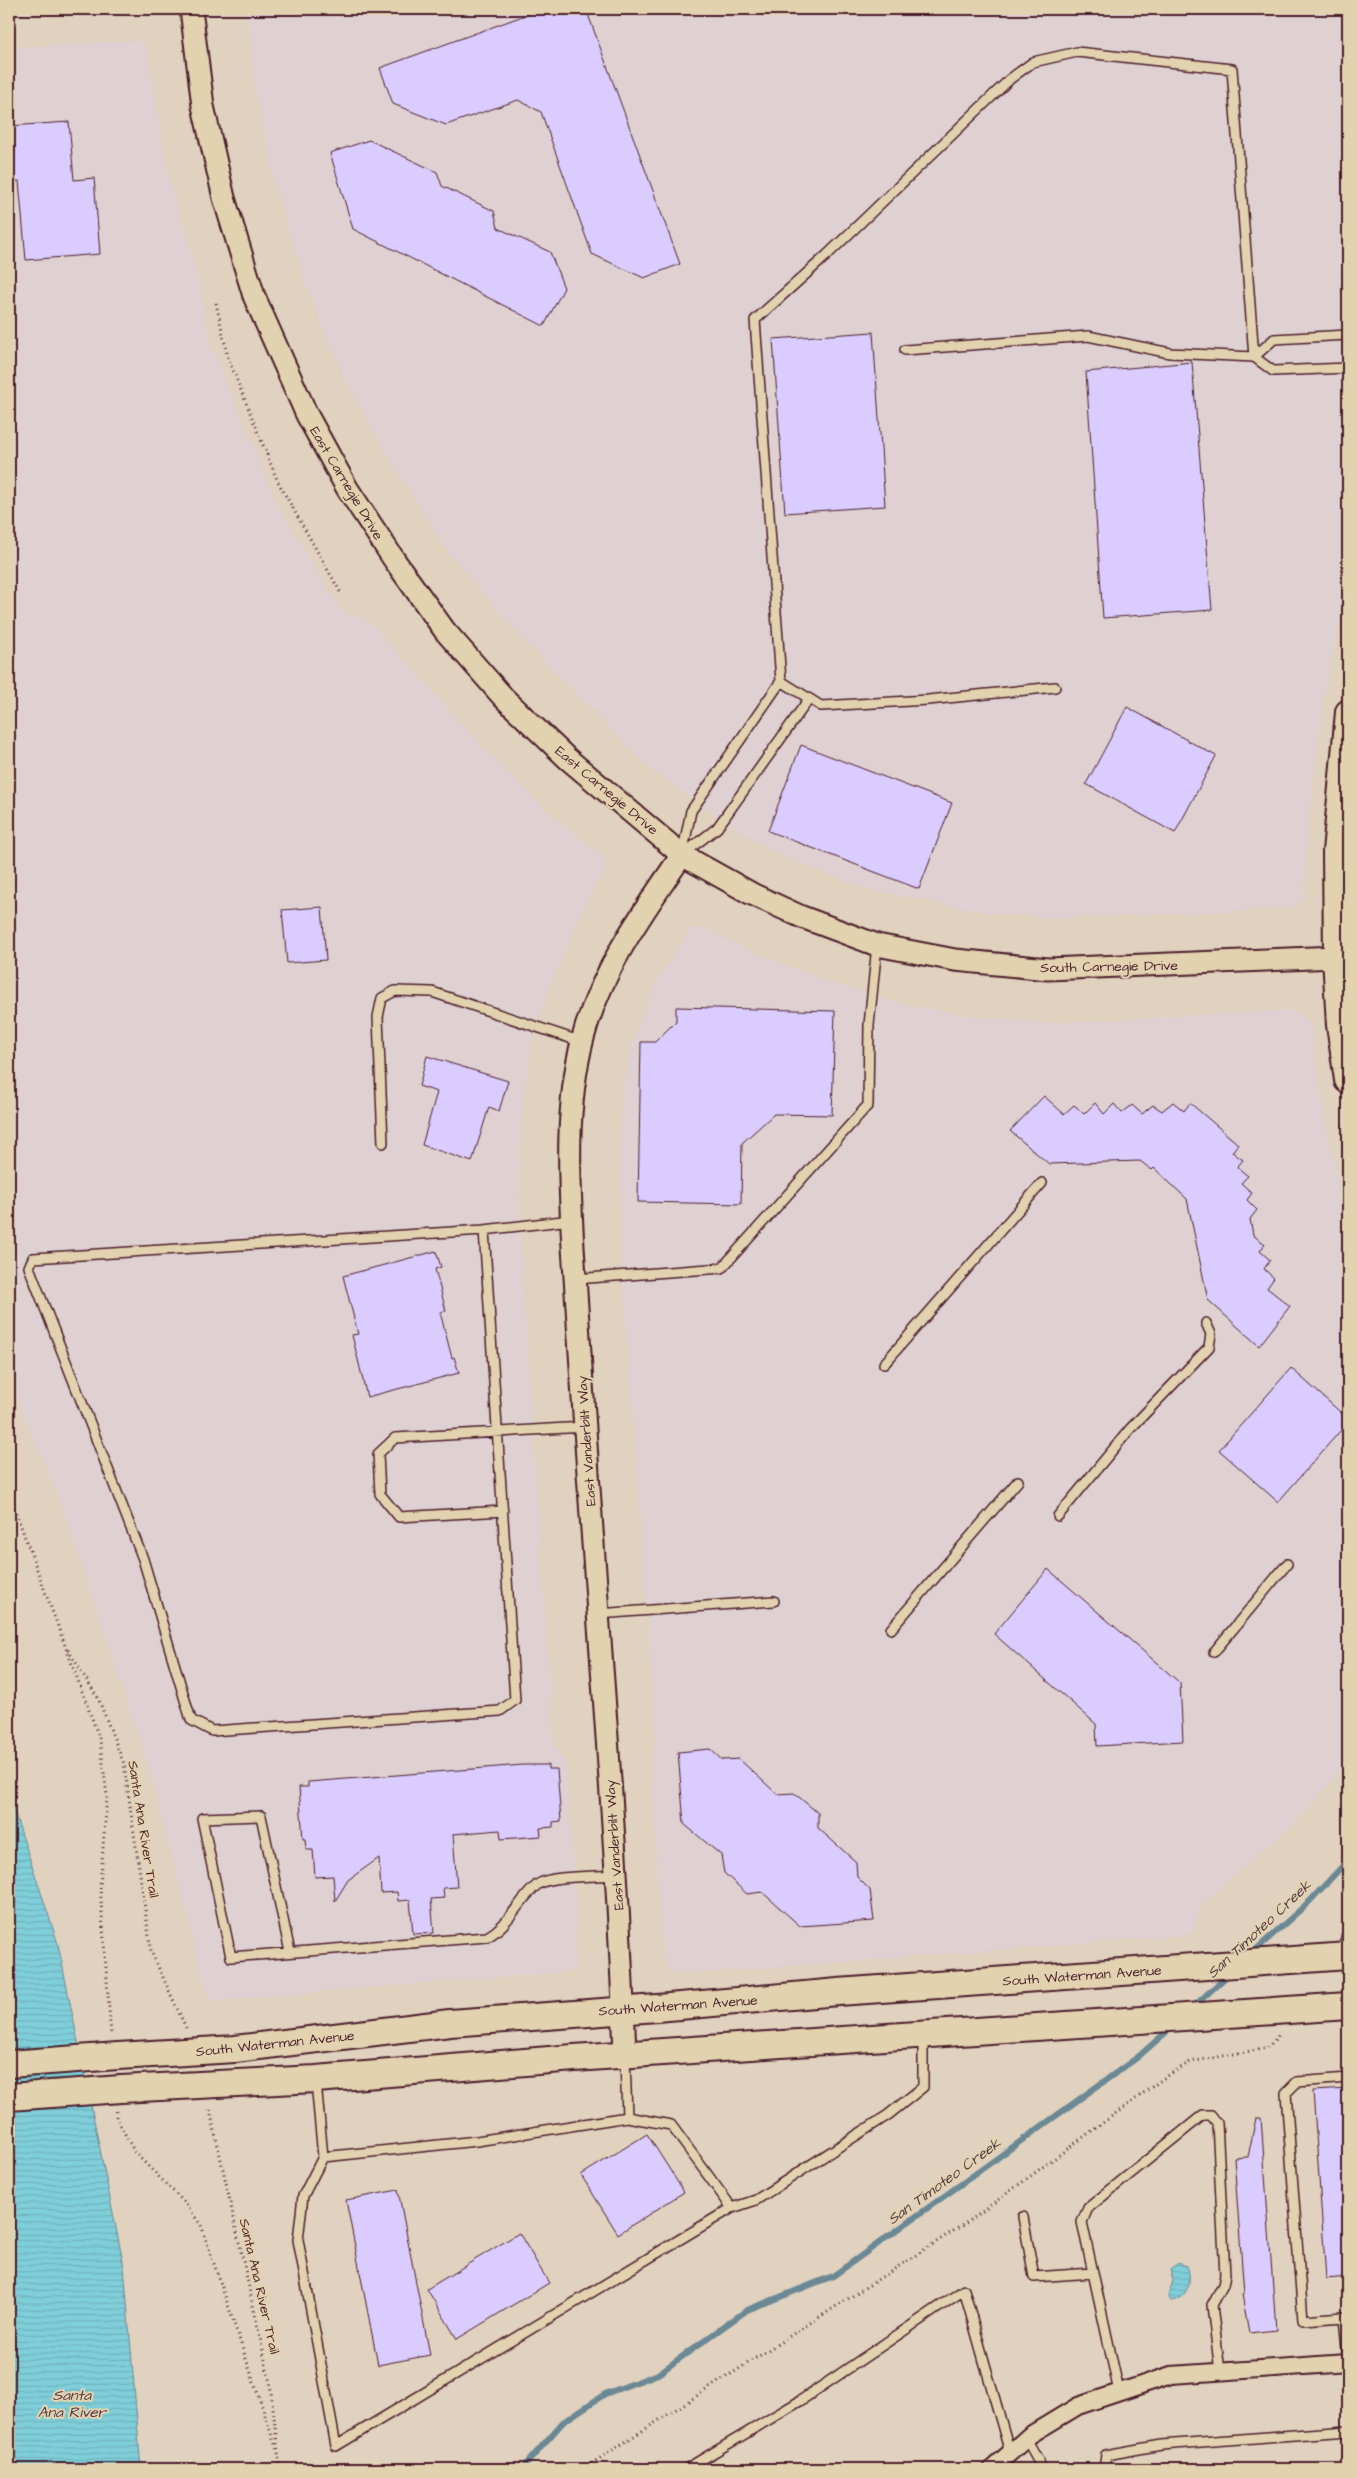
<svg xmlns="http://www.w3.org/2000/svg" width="1357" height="2478" font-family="'Architects Daughter',sans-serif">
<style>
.built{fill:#dfd0d2}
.water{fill:url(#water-rules);stroke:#6a8994}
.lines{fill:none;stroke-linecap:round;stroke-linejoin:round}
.stream{stroke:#6a8994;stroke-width:6}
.building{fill:#daccfe;stroke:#4a1f2b}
.service-casing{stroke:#4a1f2b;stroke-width:12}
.minor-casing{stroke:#4a1f2b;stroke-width:20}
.tertiary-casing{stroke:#4a1f2b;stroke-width:25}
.secondary-casing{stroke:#4a1f2b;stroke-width:28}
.primary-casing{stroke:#4a1f2b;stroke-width:30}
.path{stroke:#4a1f2b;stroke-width:3;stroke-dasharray:1 4;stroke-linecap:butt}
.service{stroke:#e3d2af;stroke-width:9}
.minor{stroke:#e3d2af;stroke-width:16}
.tertiary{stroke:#e3d2af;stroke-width:21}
.secondary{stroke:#e3d2af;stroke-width:24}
.primary{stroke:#e3d2af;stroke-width:26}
.primary-bridge-casing{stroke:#4a1f2b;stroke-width:30;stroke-linecap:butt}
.primary-bridge{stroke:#e3d2af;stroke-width:26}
.labels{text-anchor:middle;stroke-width:4;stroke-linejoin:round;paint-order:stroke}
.street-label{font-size:14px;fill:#4a1f2b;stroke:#e3d2af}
.water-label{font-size:15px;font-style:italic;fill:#523945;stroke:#e3d2af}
</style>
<defs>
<pattern id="water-rules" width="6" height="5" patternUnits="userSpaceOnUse" patternTransform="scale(1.25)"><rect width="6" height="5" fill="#7fcfda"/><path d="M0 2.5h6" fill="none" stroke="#6fb1bb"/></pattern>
</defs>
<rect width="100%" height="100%" fill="#e1d1bf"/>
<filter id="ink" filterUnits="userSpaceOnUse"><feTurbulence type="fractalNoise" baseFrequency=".02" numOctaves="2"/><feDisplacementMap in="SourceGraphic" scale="10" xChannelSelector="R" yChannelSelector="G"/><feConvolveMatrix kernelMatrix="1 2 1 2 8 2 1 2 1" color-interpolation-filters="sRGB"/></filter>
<g filter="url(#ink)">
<path class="built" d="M 247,9 L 1348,9 L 1348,583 L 1324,696 L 1307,837 L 1304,899 L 1295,907 L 1223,912 L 1057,918 L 996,914 L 869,890 L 782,856 L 744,835 L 651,770 L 514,629 L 449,553 L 385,451 L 344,377 L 305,283 L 273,178 L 253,78 Z
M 140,40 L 147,47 L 168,174 L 197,273 L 211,345 L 278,506 L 343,613 L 365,617 L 482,746 L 547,811 L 604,857 L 606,871 L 592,890 L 550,987 L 533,1036 L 522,1115 L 519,1163 L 521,1249 L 554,1746 L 566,1764 L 577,1908 L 575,1971 L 209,2001 L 150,1771 L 65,1514 L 9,1379 L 9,48 Z
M 691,928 L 704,928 L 758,954 L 826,981 L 905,1005 L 980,1017 L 1046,1023 L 1293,1010 L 1303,1016 L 1311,1026 L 1328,1135 L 1348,1221 L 1348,1761 L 1303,1815 L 1201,1905 L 1191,1935 L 685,1974 L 669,1972 L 662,1953 L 650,1757 L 656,1743 L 621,1251 L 619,1144 L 621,1102 L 633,1039 L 655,985 Z"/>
<path class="water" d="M 9,1796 L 58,1944 L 124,2267 L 141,2469 L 9,2469 Z
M 1178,2263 L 1187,2266 C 1193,2279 1188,2299 1171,2301 L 1168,2296 L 1173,2281 L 1170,2270 Z"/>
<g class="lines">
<path class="stream" d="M 1250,1955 L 1310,1901 L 1348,1860
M 1191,2009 L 1230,1973
M 522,2469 L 563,2422 L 605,2394 L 658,2374 L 747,2310 L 833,2276 L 1138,2057 L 1173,2026"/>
</g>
<path class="building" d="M 542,9 L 586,9 L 680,264 L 644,278 L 592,254 L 541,112 L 518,100 L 446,125 L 393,104 L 380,68 Z
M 69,122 L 74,180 L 94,178 L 100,254 L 26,260 L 19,181 L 9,182 L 9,126 Z
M 369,140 L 437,172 L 442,186 L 494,211 L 498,228 L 550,252 L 564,288 L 544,326 L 353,229 L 330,153 Z
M 873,332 L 885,506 L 785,513 L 773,339 Z
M 1192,362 L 1212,610 L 1103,618 L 1086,372 Z
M 1127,707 L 1216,756 L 1175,833 L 1086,784 Z
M 801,745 L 952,803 L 919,889 L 768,831 Z
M 322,907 L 326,960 L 287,963 L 282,910 Z
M 676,1007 L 835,1011 L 832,1115 L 774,1114 L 742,1143 L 741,1204 L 638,1202 L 641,1042 L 655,1042 L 676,1021 Z
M 427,1056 L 508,1081 L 499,1111 L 489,1107 L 472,1162 L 422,1145 L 437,1092 L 419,1086 Z
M 1044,1096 L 1064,1114 L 1074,1105 L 1084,1114 L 1095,1103 L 1104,1114 L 1114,1104 L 1122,1113 L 1132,1105 L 1142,1114 L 1153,1105 L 1162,1111 L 1173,1102 L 1184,1111 L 1190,1103 L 1238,1144 L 1232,1152 L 1243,1160 L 1237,1167 L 1248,1176 L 1241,1183 L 1252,1193 L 1247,1200 L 1257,1210 L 1250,1219 L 1253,1235 L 1265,1244 L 1260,1251 L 1270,1260 L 1264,1269 L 1274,1278 L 1267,1288 L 1290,1306 L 1259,1346 L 1208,1300 L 1187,1199 L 1154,1168 L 1152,1170 L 1140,1161 L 1049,1164 L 1010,1131 Z
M 436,1251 L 441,1267 L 435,1269 L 446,1311 L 440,1312 L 452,1358 L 454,1357 L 459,1373 L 367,1397 L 352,1335 L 358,1334 L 343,1276 Z
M 1291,1368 L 1348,1419 L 1348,1422 L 1278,1502 L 1219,1450 Z
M 1048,1569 L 1180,1683 L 1183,1741 L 1097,1746 L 1096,1724 L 994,1634 Z
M 710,1749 L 722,1760 L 739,1759 L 777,1794 L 794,1793 L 818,1813 L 818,1828 L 856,1862 L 857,1877 L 870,1890 L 874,1921 L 800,1926 L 762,1892 L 747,1894 L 724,1873 L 721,1855 L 684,1824 L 678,1752 Z
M 523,1765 L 548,1765 L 548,1769 L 557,1769 L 561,1821 L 553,1822 L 553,1827 L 540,1828 L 541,1836 L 501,1839 L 500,1830 L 453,1834 L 457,1887 L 443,1888 L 444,1898 L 431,1899 L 434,1933 L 413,1934 L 410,1900 L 398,1901 L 397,1892 L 381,1893 L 379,1858 L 348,1880 L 335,1901 L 333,1876 L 315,1877 L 313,1850 L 306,1850 L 305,1839 L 303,1839 L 299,1787 L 308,1787 L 308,1782 Z
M 1348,2089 L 1348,2277 L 1326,2279 L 1313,2091 Z
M 1256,2118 L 1261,2118 L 1276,2330 L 1249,2333 L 1242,2294 L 1244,2294 L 1234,2158 L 1248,2157 Z
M 647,2134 L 684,2192 L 618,2234 L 581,2175 Z
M 398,2190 L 430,2355 L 378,2365 L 346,2200 Z
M 519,2233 L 549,2283 L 457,2339 L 427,2289 Z"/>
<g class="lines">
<g class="service-casing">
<path id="service" d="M 905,350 L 1088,336 L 1170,353 L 1254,357 L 1273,371 L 1348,368
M 1254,357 L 1274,339 L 1348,335
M 1055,687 L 928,700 L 821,706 L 781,681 L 755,320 L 826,256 L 1010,79 L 1033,62 L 1077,52 L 1232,69 L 1254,357
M 683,854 L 717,828 L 809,699
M 682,855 L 691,811 L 781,681
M 383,1143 L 378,1017 L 382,998 L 395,991 L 432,992 L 582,1042
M 484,1230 L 515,1700 L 500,1711 L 212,1731 L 191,1720 L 143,1559 L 29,1267 L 33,1258 L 484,1230 L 571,1220
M 575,1279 L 722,1268 L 868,1105 L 869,1025 L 877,945
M 884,1364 L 1042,1183
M 503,1511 L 399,1517 L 380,1494 L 378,1454 L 395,1438 L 584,1427
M 1058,1516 L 1130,1429 L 1209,1347 L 1211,1334 L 1206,1323
M 598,1614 L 774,1601
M 891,1629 L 1018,1481
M 1214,1652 L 1287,1564
M 290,1952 L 261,1816 L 202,1818 L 231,1957 L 487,1937 C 509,1925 518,1901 537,1885 C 550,1875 597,1877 616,1875
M 1342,1954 L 1348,1930
M 625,2058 L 627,2117 L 477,2141 L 323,2157 L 303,2196 L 298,2240 L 336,2446 L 732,2208 L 671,2125 L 627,2117
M 1348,2078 L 1297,2082 L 1286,2093 L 1303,2320 L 1344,2317 L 1348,2360
M 316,2082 L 323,2157
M 732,2208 L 756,2200 L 888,2115 L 923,2087 L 923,2035
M 1023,2217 L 1034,2277 L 1093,2273
M 1119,2392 L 1082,2222 L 1088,2208 L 1203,2115 L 1211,2115 L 1217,2123 L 1225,2275 L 1223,2285 L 1212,2305 L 1220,2372
M 1026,2438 L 1038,2460 L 1040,2469
M 686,2469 L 800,2401 L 964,2290 L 1010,2453
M 1104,2469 L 1106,2455 L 1161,2445 L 1348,2431"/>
</g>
<g class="minor-casing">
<path id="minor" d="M 992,2469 L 1030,2435 L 1078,2406 L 1171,2375 L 1348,2363"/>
</g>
<g class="tertiary-casing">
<path id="tertiary" d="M 191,9 L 203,106 L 224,198 L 254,296 L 307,415 L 347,488 L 395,561 L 445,631 L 504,698 L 568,759 L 682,855 L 752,894 L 802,917 L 877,945 L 955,960 L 1048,969 L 1336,957
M 625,2055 C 617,1831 596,1607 582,1383 C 579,1338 576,1292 573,1247 C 569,1177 565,1107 583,1038 C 601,970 643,912 682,855"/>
</g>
<g class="secondary-casing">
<path id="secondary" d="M 1336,957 L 1335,852 L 1348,712"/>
</g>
<g class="primary-casing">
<path id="primary" d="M 1348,957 L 1336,957 L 1340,1025 L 1348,1080
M 118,2056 L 235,2049 L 450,2023 L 657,2008 L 838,1992 L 1348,1956
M 121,2089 L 316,2079 L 574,2058 L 1348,2006"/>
</g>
<path class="path" d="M 216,303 L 228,358 L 278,482 L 342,595
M 9,1494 L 100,1740 L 107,1796 L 100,1887 L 111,2035
M 68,1650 L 98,1698 L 124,1764 L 151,1951 L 186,2028
M 210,2110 L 270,2383 L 280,2469
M 116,2111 L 116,2117 L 135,2153 L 185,2203 L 201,2225 L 276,2448
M 583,2469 L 972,2219 L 1164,2078 L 1190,2062 L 1267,2048 L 1280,2034"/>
<use href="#service" class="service"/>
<use href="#minor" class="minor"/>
<use href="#tertiary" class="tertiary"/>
<use href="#secondary" class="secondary"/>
<use href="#primary" class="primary"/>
<g class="primary-bridge-casing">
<path id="primary-bridge" d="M 9,2064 L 118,2056
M 9,2097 L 121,2089"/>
</g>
<use href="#primary-bridge" class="primary-bridge"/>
</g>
</g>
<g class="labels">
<g class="street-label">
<text transform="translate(347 483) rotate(59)" y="5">East Carnegie Drive</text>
<text transform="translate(607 790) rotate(40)" y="5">East Carnegie Drive</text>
<text transform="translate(1109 966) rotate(-1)" y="5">South Carnegie Drive</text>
<text transform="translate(586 1441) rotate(-94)" y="5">East Vanderbilt Way</text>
<text transform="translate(144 1829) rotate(81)" y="5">Santa Ana River Trail</text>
<text transform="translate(614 1845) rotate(-94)" y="5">East Vanderbilt Way</text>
<text transform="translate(1082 1975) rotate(-4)" y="5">South Waterman Avenue</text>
<text transform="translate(678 2005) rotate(-4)" y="5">South Waterman Avenue</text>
<text transform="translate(275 2043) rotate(-6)" y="5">South Waterman Avenue</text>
<text transform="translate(260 2286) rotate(77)" y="5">Santa Ana River Trail</text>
</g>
<g class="water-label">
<text transform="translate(1259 1929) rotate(-43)" y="5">San Timoteo Creek</text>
<text transform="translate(944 2181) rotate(-36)" y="5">San Timoteo Creek</text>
<text x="72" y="2400">Santa<tspan x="72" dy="17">Ana River</tspan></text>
</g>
</g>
<rect width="1357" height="2478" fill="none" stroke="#e3d2af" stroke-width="30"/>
<rect x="15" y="15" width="1327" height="2448" fill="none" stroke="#4a1f2b" stroke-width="2" filter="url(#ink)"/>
</svg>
